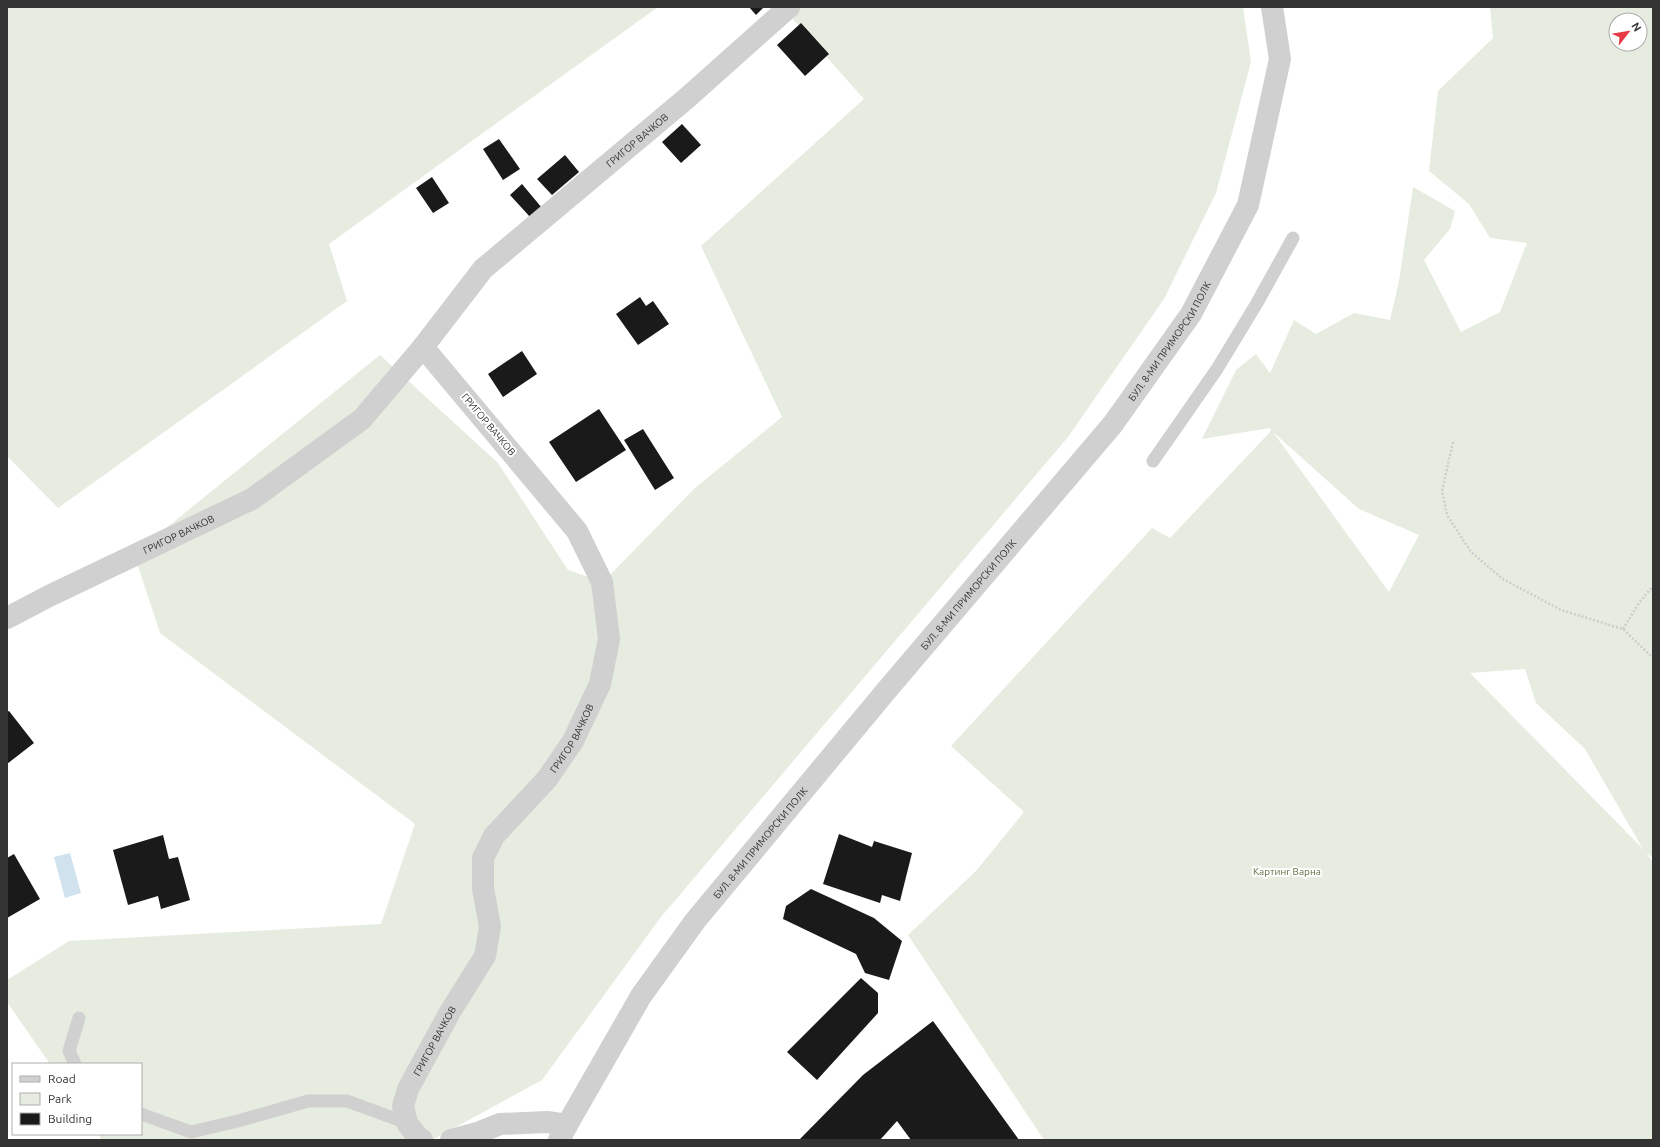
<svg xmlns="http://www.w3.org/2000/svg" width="1660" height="1147" font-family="Ubuntu,sans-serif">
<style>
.green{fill:#e6ecdf;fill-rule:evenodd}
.water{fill:#cfe2ee}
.building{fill:#1a1a1a}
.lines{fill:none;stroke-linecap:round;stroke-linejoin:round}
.path{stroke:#cdcdcd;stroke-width:2.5;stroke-dasharray:2 2;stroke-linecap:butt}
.service{stroke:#d0d0d0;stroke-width:13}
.minor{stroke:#d0d0d0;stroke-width:22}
.tertiary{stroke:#d0d0d0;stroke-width:22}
.labels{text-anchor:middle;stroke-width:4;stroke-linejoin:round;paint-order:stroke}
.street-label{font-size:10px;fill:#333;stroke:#fff}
.park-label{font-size:10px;fill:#56703f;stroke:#fff}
</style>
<rect width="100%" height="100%" fill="#fff"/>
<path class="green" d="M 7,7 L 658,7 L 329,244 L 347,301 L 58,508 L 7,456 Z
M 782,7 L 1243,7 L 1251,62 L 1216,193 L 1164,299 L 1068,437 L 661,917 L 542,1080 L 432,1140 L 102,1140 L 98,1134 L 141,1134 L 141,1064 L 50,1064 L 7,1002 L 7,980 L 69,941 L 381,924 L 415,824 L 160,633 L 134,554 L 380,355 L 498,463 L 568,570 L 603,582 L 695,488 L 782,417 L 701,246 L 864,99 Z
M 1490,7 L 1653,7 L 1653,858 L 1646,853 L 1653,862 L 1653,1140 L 1044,1140 L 908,935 L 976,871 L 1024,812 L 951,746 L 1152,528 L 1170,538 L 1271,431 L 1270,428 L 1202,439 L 1236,370 L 1256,354 L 1270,373 L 1294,320 L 1316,334 L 1354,313 L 1390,320 L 1399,281 L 1413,187 L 1455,211 L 1450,229 L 1424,260 L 1461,332 L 1500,312 L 1527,243 L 1490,238 L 1469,204 L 1429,171 L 1438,91 L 1493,38 ZM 1616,20 L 1640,20 L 1640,44 L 1616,44 ZM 1273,432 L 1359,509 L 1419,535 L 1389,592 ZM 1525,669 L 1536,703 L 1585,749 L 1643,849 L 1470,673 Z"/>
<path class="water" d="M 70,853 L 81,893 L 65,898 L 54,857 Z"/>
<path class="building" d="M 749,7 L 764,7 L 756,15 Z
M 801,23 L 829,54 L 805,76 L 777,45 Z
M 682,124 L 701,145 L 681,163 L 662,142 Z
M 499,139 L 520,169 L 503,180 L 483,149 Z
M 565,155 L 579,172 L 552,195 L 537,179 Z
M 432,177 L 449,203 L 433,213 L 416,188 Z
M 522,184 L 542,208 L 531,218 L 510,195 Z
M 640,297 L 646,306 L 653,301 L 669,324 L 638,345 L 616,314 Z
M 522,351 L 537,374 L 503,397 L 488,374 Z
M 599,409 L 626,450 L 576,482 L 549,442 Z
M 643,429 L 674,478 L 655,490 L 624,440 Z
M 9,711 L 34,743 L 7,764 L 7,712 Z
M 839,834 L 872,847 L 874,841 L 912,853 L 900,901 L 882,895 L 880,903 L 823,884 Z
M 163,835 L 169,859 L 178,857 L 190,900 L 161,909 L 158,896 L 128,905 L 113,850 Z
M 14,854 L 40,899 L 7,918 L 7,858 Z
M 811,889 L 874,918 L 902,941 L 889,980 L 865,973 L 856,954 L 783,919 L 786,906 Z
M 861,978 L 878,993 L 878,1013 L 817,1080 L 787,1052 Z
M 933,1021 L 1019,1140 L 911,1140 L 897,1121 L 880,1140 L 799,1140 L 863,1075 Z"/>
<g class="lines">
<path class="path" d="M 1453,442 L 1442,491 L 1447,515 L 1471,552 L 1503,579 L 1561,610 L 1623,629 L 1653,658
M 1623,629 L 1639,603 L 1653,586"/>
<path class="service" d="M 1153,461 L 1217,369 L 1257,303 L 1293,238
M 75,1064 L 69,1051 L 79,1018
M 141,1114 L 191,1132 L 238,1121 L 308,1101 L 347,1101 L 407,1123"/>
<g class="minor">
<path id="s1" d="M 7,618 L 49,596 L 252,499 L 362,419 L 423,347 L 483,269 L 687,98 L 789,7"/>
<path id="s2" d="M 422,1140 L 417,1136 L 407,1123 L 403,1106 L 408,1089 L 450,1012 L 485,956 L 490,927 L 483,888 L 483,858 L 494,836 L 547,779 L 573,741 L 600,684 L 609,639 L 602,582 L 577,531 L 423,347"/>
<path d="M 451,1140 L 480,1132 L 500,1124 L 547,1122 L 567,1125"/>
</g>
<path class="tertiary" id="s3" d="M 559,1140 L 567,1125 L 641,996 L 695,921 L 886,691 L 1113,424 L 1191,314 L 1248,205 L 1280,59 L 1272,7"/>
</g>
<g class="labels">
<g class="street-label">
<text dy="4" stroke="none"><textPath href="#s1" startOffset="802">ГРИГОР ВАЧКОВ</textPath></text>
<text dy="4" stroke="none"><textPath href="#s3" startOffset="1008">БУЛ. 8-МИ ПРИМОРСКИ ПОЛК</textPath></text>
<text transform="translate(489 424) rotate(50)" y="4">ГРИГОР ВАЧКОВ</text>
<text dy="4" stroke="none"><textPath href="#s1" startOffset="191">ГРИГОР ВАЧКОВ</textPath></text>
<text dy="4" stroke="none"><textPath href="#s3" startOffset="684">БУЛ. 8-МИ ПРИМОРСКИ ПОЛК</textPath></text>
<text dy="4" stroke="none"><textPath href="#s2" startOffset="461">ГРИГОР ВАЧКОВ</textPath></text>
<text dy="4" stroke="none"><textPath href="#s3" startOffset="360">БУЛ. 8-МИ ПРИМОРСКИ ПОЛК</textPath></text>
<text dy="4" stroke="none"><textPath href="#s2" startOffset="113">ГРИГОР ВАЧКОВ</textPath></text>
</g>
<g class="park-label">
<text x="1287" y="875">Картинг Варна</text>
</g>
</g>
<rect width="1660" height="1147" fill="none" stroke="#333333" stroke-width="16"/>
<rect x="12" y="1063" width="130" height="72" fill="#ffffff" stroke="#adadad"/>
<rect x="20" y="1076" width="20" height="6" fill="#d0d0d0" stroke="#adadad"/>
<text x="48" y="1083" font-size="12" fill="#333333">Road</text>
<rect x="20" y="1093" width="20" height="12" fill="#e6ecdf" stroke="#adadad"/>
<text x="48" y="1103" font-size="12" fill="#333333">Park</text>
<rect x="20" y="1113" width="20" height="12" fill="#1a1a1a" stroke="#adadad"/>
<text x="48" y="1123" font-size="12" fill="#333333">Building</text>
<g transform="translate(1628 32) rotate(59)"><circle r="19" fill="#ffffff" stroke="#adadad"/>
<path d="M0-3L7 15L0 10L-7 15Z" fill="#e63946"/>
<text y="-6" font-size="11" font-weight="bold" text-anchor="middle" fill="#333333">N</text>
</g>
</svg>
